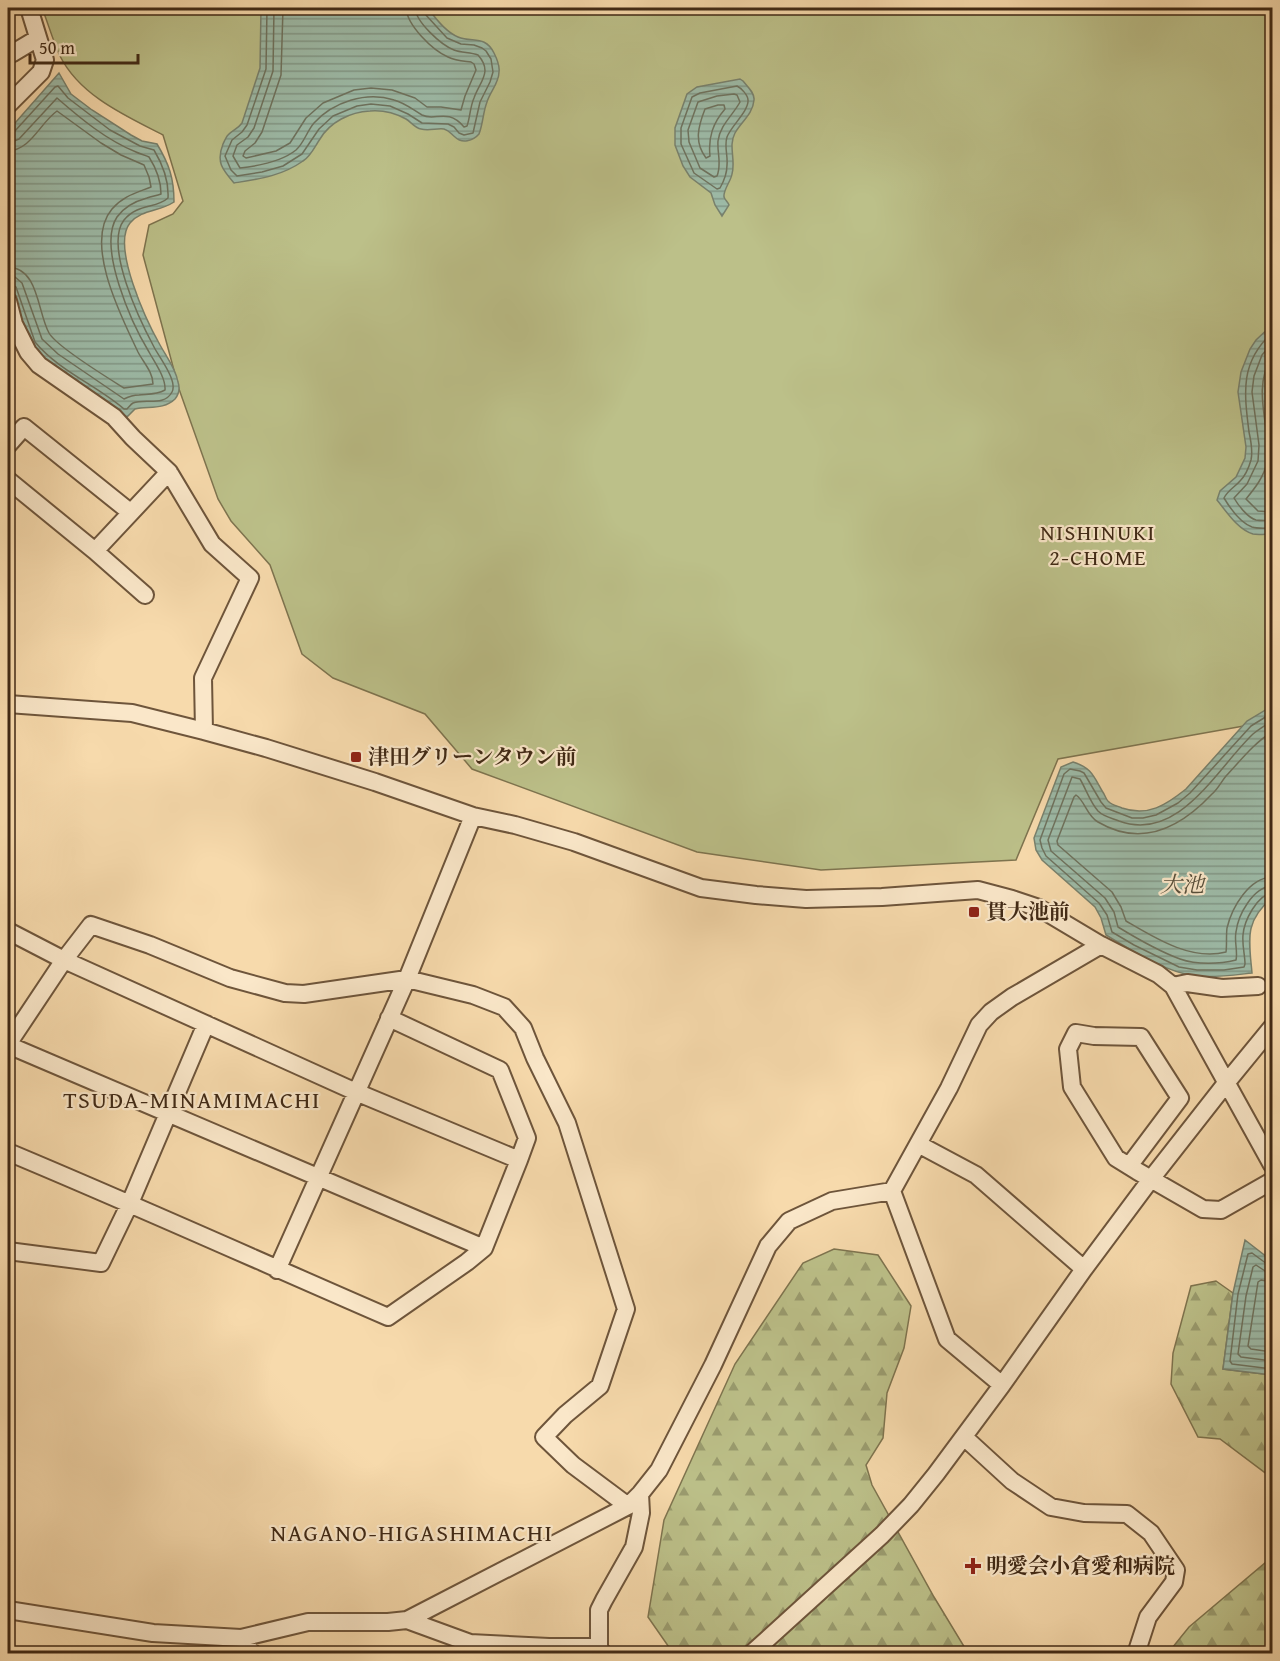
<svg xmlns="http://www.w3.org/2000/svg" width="1280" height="1661" font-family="'Gentium Book Plus','Noto Serif JP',serif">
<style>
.grass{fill:#bcc089;stroke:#7e744f;stroke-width:1.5}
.forest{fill:url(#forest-firs);stroke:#7e744f;stroke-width:1.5}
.water{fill:url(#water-rules);stroke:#78816d;stroke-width:1.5}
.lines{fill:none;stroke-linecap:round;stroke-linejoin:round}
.shore{stroke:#6e725e;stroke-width:1.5}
.minor-casing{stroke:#6e553b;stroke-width:20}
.minor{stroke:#fae7c9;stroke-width:16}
.poi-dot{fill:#8f2418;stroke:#fae7c9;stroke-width:2}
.labels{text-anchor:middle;stroke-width:4.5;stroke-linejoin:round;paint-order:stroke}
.poi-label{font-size:21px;font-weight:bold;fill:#402915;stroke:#fae7c9;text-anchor:start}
.neighbourhood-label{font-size:22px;letter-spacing:1.5px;fill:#402915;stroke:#fae7c9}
.water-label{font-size:22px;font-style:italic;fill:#574e3a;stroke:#fae7c9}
.quarter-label{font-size:24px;letter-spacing:1.5px;fill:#402915;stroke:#fae7c9}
</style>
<defs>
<pattern id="forest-firs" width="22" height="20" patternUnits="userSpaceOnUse" patternTransform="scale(1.5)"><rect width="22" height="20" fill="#bcc089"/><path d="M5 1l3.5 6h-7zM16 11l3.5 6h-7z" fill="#9a9c6f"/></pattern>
<pattern id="water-rules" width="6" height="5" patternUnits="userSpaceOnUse" patternTransform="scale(1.5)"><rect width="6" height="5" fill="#9dbba8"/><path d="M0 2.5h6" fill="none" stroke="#819888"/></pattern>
</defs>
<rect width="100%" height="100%" fill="#f7daac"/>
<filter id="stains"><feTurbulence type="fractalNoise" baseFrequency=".00333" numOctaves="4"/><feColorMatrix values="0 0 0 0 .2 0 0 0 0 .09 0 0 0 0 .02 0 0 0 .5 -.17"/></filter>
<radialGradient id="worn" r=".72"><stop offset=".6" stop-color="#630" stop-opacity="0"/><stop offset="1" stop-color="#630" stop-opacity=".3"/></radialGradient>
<path class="grass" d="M 42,8 L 1272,8 L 1272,721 L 1058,759 L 1016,860 L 821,870 L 697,852 L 472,769 L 425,714 L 333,678 L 302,654 L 270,565 L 231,521 L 218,499 L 179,389 L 143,255 L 149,225 L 173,214 L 183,201 L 163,135 C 126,116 80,96 60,56 C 53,41 48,23 42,8 Z"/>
<path class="forest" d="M 834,1249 L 878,1255 L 911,1306 L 904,1348 L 887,1393 L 883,1438 L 866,1465 L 872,1485 L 934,1597 L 968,1653 L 673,1653 L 648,1617 L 664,1520 L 735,1364 L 803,1263 Z
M 1216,1281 L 1233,1293 L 1223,1369 L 1272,1375 L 1272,1478 L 1220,1439 L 1198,1437 L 1171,1384 L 1173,1353 L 1191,1286 Z
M 1272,1557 L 1272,1653 L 1168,1653 L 1189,1627 Z"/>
<path class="water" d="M 261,8 L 428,8 C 435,18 446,32 458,37 C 473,43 485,35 494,53 C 497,59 500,66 499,72 C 499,83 490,92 487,102 C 483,112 483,124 479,134 C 473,141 462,144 455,137 C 451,134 450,131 444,129 C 437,128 429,131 421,129 C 415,128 411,122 406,119 C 395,113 382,110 370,111 C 350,112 330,122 320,139 C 315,146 311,156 303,161 C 282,176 259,179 234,183 C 222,169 216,162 223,144 C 224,142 226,137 228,135 C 232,130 238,129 242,123 L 260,68 Z
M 59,73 L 71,94 L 92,110 L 131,135 L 142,141 L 157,144 C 169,164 174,178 174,202 C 159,212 142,209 130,223 C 111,246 147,322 160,345 C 166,356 176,369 178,382 C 180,388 179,394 175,399 C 164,410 148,406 135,409 L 124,420 L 50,365 L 36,352 L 24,331 L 8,281 L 8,131 Z
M 740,79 L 743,81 C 747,86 755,93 754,100 C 753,114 741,122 735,133 C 728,146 736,160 732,174 C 731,181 723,190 724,197 C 725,200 728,202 729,205 L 722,216 L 715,205 L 711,193 L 690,177 L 683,166 L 675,145 L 675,128 L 687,94 L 697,87 Z
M 1272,325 L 1272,534 C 1266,534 1258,535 1253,534 C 1238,530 1226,511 1217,500 L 1220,491 L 1236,477 L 1245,458 L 1246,447 L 1238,392 L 1241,372 L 1250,349 L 1256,340 Z
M 1272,706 L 1272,898 C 1244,921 1249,940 1252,973 C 1234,975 1214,978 1196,976 C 1167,973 1131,950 1106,935 L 1101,918 L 1095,907 L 1042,860 L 1036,850 L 1034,838 L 1061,767 L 1073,762 C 1093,768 1094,778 1104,794 C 1105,796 1107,801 1109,802 C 1112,805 1118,806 1122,808 C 1148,817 1166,805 1186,789 L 1247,721 Z
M 1245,1240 L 1272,1261 L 1272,1375 L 1223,1369 L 1233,1293 Z"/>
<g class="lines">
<path class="shore" d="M 267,8 L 266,69 L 247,125 L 242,132 L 232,140 L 225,156 L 231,170 L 237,176 L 262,172 L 283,166 L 302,154 L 319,129 L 333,116 L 357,106 L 371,104 L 390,106 L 408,114 L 422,123 L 448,124 L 454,127 L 459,133 L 464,135 L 473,133 L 480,102 L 490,82 L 493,72 L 491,59 L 486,51 L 482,48 L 474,45 L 461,44 L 447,38 L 425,14 L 423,8
M 274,8 L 273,71 L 254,128 L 248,137 L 237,145 L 233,156 L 240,168 C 258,166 281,162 296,150 C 304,143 307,131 314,123 C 333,102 366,91 394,100 C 405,103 412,109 422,115 C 435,122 447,107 464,127 L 467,126 C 470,118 470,107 474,98 C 480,81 493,72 478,55 C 470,52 462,53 454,50 C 441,45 416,22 415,8
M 283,8 L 281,75 L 262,132 L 255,143 L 245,151 L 243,156 L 246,158 L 276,151 L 290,143 L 306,118 L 323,103 L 354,90 L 371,88 L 392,90 L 415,98 L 427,107 L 441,107 L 461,110 L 465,96 L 476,70 L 474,64 L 471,62 C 463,61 456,61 448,57 C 432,50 407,25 406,8
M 737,86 C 741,88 748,95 748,100 C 749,111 731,126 727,137 C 724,146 728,155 727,165 C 727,173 724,181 720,188 L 717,189 L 694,173 L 681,144 L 681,128 L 692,97 L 700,93 Z
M 734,94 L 737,95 L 740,102 C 733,115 720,125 718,141 C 717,153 722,164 717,176 L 714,177 L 700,168 L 689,142 L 688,130 L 698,102 L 717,96 Z
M 718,105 L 724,105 L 725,109 C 713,123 708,137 710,156 L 706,158 C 694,142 698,127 705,109 Z
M 8,134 L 14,132 L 55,87 L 58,86 L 68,98 L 110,130 L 140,146 L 154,150 C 163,165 169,180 168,198 C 156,209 138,203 124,220 C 104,246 140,321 154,347 C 159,357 178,381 172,392 C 164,407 145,398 133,403 C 131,404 129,407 127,409 L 124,409 C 96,385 59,371 35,342 L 16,287 L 12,284 L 8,283
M 8,142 L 14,141 L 19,139 L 57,98 C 80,118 106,140 136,152 C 140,154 145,155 149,157 C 156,168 161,180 161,194 C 156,196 152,196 147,198 C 136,201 124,207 117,217 C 97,247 132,324 149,352 C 155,363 166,378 165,390 C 156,395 148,394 139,395 C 133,395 128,397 124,399 L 58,354 L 42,339 L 22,283 L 15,277 L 8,276
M 8,151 C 31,150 40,123 57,111 L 101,143 L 121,155 L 144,165 L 149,177 L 151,187 C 136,193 123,196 112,209 C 83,243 122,318 138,352 C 143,362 153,372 153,384 L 124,388 C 108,378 57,347 49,333 C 37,311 39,268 8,267
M 1272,333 C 1240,362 1244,392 1249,432 C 1251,441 1253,451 1251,460 C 1249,467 1245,476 1240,481 C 1235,487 1228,490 1224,498 C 1230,508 1241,523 1252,527 C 1258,529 1266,528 1272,528
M 1272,343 L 1262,355 L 1254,376 L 1252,392 L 1259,445 L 1258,461 L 1247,484 L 1234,498 C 1238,505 1248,518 1256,520 C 1261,521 1268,520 1272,521
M 1272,355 C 1258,380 1262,402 1266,429 C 1267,440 1270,451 1267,462 C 1264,477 1255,488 1246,499 L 1258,511 L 1272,512
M 1272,713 L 1251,726 L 1190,793 L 1178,803 L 1156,815 L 1143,818 L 1132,818 L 1106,808 L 1101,802 L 1084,773 L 1080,771 L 1070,769 L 1064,774 L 1040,840 L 1042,848 L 1046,856 L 1099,903 L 1107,915 L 1112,932 L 1134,945 L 1179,967 L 1197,970 L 1224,970 L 1244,967 L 1245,964 C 1245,955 1242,945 1243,935 C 1244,921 1257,895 1272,893
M 1272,721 C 1266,725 1259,729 1253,734 C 1217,768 1179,843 1119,821 C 1112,818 1104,817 1098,811 C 1090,802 1086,789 1080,779 L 1072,777 L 1048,840 L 1051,851 L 1105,898 L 1114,912 L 1118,927 C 1136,938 1161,952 1180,959 C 1197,965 1220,964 1236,960 C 1238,951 1234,941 1236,932 C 1238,915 1253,887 1272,886
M 1272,732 C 1254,743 1241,760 1226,776 C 1221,782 1218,789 1212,794 C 1181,827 1142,848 1098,822 C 1087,816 1085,801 1076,795 L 1074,797 L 1057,841 L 1058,845 L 1112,892 L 1121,907 L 1126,921 C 1155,938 1191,961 1226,952 C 1227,945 1226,936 1227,928 C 1232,907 1249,878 1272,877
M 1272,1265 L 1267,1264 L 1252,1253 L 1248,1254 L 1238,1294 L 1230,1361 L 1232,1364 L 1272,1369
M 1272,1273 L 1265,1271 L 1256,1265 L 1253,1267 L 1246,1296 L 1238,1354 L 1241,1357 L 1272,1361
M 1272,1282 L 1261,1280 L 1258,1282 L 1248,1346 L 1251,1349 L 1272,1352"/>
<g class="minor-casing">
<path id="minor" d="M 8,55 L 13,53 L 38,38
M 8,105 L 41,72 L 45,60 L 29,8
M 8,301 L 14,324 L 28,352 L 39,365 L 114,417 L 133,438 L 169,472 L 212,544 L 250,578 L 203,678 L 204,731
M 8,445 L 24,427 L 130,512
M 8,480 L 95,551 L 169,472
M 95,551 L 145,595
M 8,704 L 132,713 L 204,731 L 266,748 L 375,782 L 473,816 L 515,825 L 574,842 L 701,888 L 756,895 L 806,899 L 882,897 L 978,890 L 1012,899 L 1039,908 L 1101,945 L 1158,974 L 1173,986 L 1272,1165
M 8,931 L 64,960 L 356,1092 L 519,1160 L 484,1248 L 467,1262 L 388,1317 C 261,1262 135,1205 8,1152
M 1173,986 L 1187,983 L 1222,988 L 1258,986
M 389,1018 L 500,1070 L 527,1138 L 519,1160
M 8,1044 L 64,960 L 91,925 L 150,945 L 230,978 L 285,993 L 304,994 L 407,979 L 473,995 L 504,1007 L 523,1028 L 535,1058 L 567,1123 L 626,1309 L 600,1386 L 565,1415 L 544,1437 L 573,1465 L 628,1506
M 8,1045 L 484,1248
M 918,1144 L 976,1175 L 1084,1269
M 1129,1166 L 1180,1098 L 1141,1037 L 1094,1036 L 1076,1033 L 1068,1049 L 1072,1087 L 1116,1158 L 1137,1171 L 1203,1209 L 1221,1210 L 1272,1181
M 8,1251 L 101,1263 L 130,1203 L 206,1024
M 277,1270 L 407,979 L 473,816
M 1002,1385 L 947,1339 L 892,1191 L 949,1088 L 979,1025 L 991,1012 L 1012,997 L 1101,945
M 964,1437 L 1012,1481 L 1051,1507 L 1084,1513 L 1127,1514 L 1151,1533 L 1176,1570 L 1174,1582 L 1148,1617 L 1136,1654
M 8,1610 L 153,1633 L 241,1638 L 308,1622 L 388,1622 L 407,1620 L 628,1506 L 640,1494 L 659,1470 L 713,1365 L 768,1246 L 789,1221 L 832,1201 L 892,1191
M 407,1620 L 470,1643 L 549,1647 L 599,1647
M 241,1638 L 253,1654
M 603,1654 L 599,1647 L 599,1610 L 604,1600 L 634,1547 L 641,1513 L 640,1494
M 751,1654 L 882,1535 L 911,1505 L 936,1474 L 1002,1385 L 1084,1269 L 1151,1179 L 1227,1082 L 1272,1027"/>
</g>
<use href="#minor" class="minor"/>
</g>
<g class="poi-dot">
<rect x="350" y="751" width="12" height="12" rx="3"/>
<rect x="968" y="906" width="12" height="12" rx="3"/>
<path d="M970 1557h6v6h6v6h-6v6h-6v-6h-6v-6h6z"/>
</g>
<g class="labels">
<g class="poi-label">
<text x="368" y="764">津田グリーンタウン前</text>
<text x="986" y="919">貫大池前</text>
<text x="986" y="1573">明愛会小倉愛和病院</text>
</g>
<g class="neighbourhood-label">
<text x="1098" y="540">NISHINUKI<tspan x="1098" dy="25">2-CHOME</tspan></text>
</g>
<g class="water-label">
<text x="1182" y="892">大池</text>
</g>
<g class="quarter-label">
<text x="192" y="1108">TSUDA-MINAMIMACHI</text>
<text x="412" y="1541">NAGANO-HIGASHIMACHI</text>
</g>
</g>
<rect width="1280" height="1661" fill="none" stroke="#f7daac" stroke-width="30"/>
<rect x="9" y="9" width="1262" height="1643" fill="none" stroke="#402915" stroke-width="3"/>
<rect x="15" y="15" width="1250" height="1631" fill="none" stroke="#402915" stroke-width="1.5"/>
<path d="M30 54v9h108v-9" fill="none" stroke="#402915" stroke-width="3"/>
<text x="39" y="54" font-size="18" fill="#402915" stroke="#fae7c9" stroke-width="4.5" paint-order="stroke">50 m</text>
<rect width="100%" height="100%" filter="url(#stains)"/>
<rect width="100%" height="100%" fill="url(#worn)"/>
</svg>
